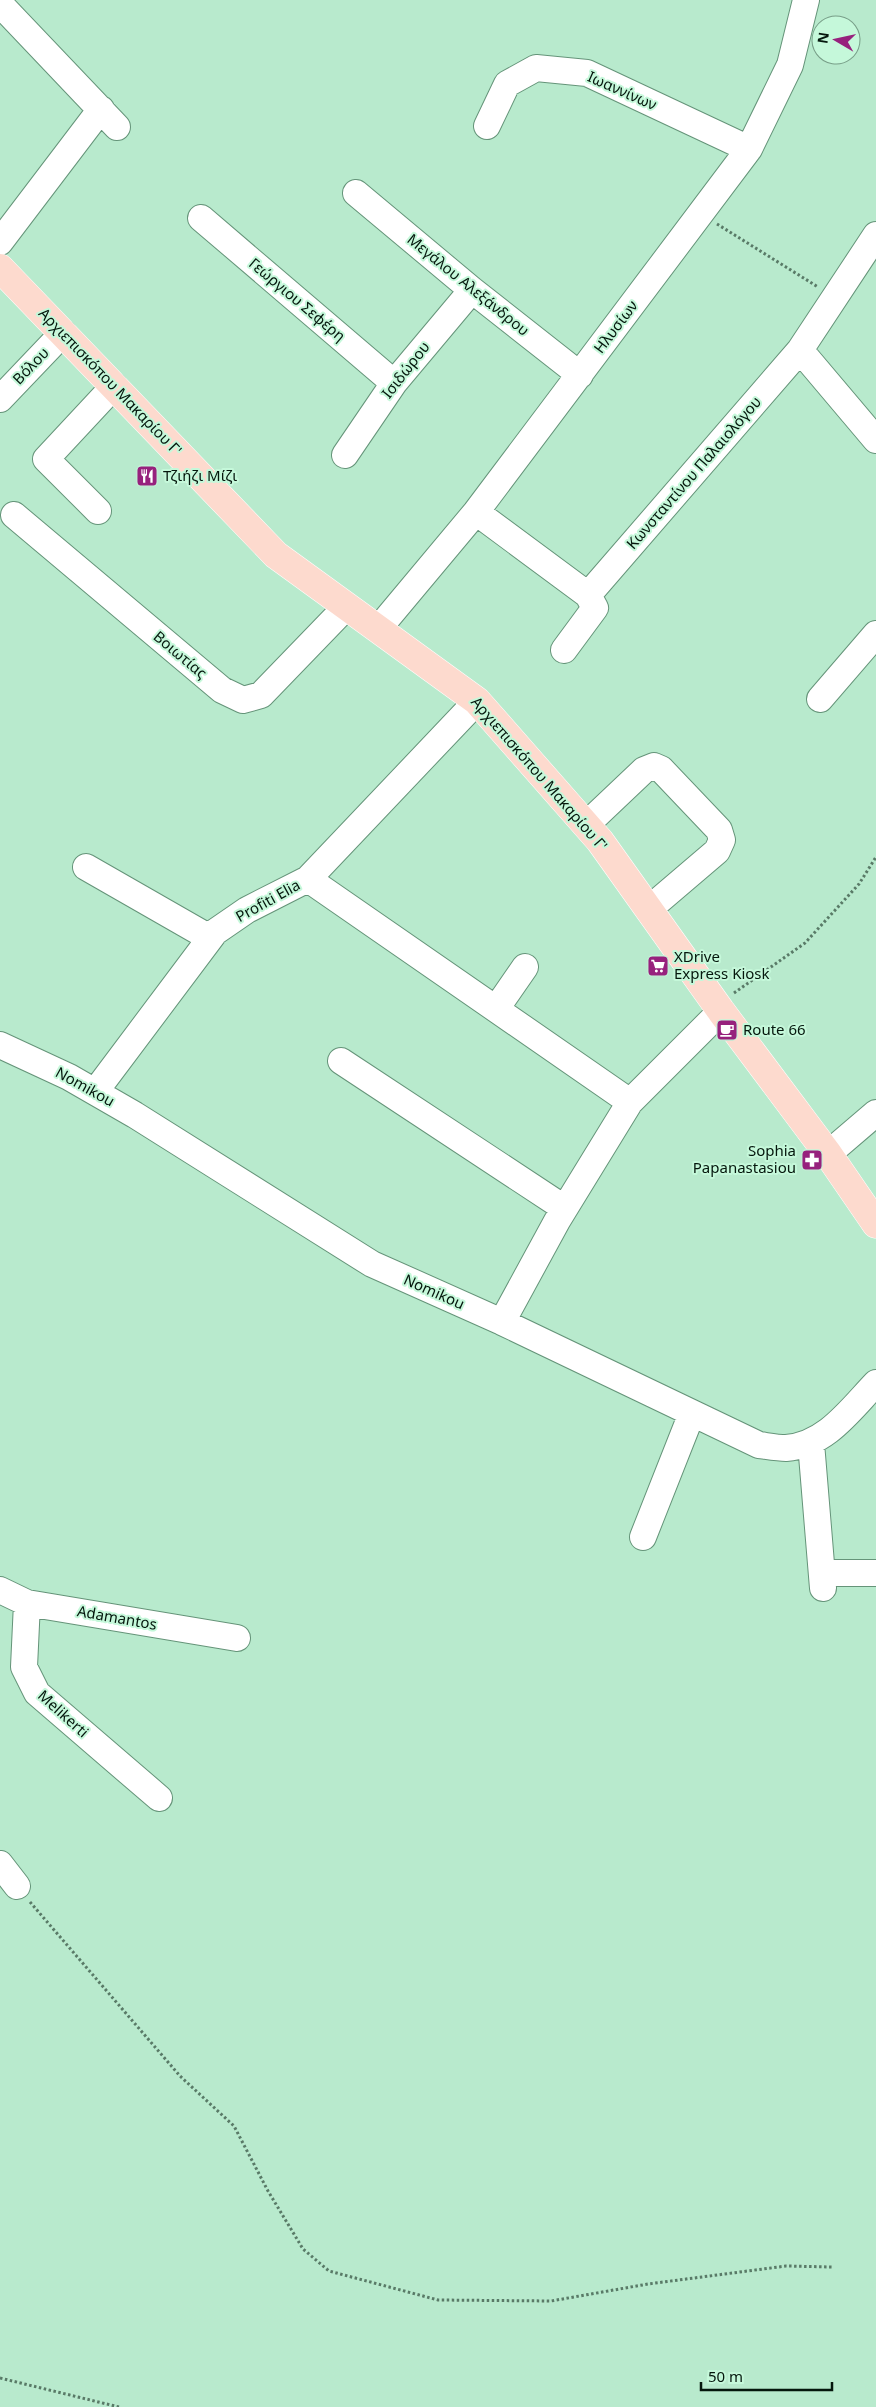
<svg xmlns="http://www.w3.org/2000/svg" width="876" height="2407" font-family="'Noto Sans',sans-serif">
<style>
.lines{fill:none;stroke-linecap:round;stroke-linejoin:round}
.minor-casing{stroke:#659479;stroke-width:28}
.major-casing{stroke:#fff;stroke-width:29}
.path{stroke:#597a67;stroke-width:3;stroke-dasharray:2.5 2.5;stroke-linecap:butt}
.minor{stroke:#fff;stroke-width:26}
.major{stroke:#fddace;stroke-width:28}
.labels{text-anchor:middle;stroke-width:4;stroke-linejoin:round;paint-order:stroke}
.street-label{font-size:15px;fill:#05170d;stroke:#c5f8da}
.poi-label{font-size:15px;fill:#05170d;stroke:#c5f8da;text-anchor:start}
</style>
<rect width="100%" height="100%" fill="#b8eacd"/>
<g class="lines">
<g class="minor-casing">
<path id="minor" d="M 0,4 L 117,127
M 487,126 L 507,84 L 536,68 L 587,73 L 749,149
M 356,193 L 472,290 L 580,375
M 201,218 L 394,383
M 0,242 L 101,109
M 800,350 L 876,440
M 0,399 L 63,333
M 345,455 L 394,383 L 472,290
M 98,511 L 46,459 L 114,386
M 476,512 L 588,595 L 800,350 L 876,235
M 14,515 L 222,690 L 243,700 L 261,695 L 346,607
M 379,628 L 476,512 L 749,149 L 790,65 L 806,0
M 564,650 L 595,608 L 588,595
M 820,699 L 876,634
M 586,825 L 644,770 L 654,766 L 661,769 L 719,830 L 722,840 L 717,851 L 649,909
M 86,867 L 210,938
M 308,879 L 630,1102
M 496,1009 L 525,967
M 0,1045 L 69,1077 L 135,1115 L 372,1264 L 502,1322 L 759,1445 C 767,1446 777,1448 786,1448 C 826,1445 850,1410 876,1383
M 341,1061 L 564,1208
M 95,1092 L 215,932 L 247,910 L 308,879 L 477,701
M 828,1154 L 876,1113
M 502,1322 L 557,1221 L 630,1102 L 721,1011
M 811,1443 L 823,1588
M 643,1537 L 692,1413
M 822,1573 L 876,1573
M 0,1590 L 27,1603 L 237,1638
M 27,1603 L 24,1667 L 37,1693 L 159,1798
M 0,1864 L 17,1886"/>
</g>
<g class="major-casing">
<path id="major" d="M 0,268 L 276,555 L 477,701 L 600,841 L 721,1011 L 828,1154 L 876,1224"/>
</g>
<path class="path" d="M 717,224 L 818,287
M 734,993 L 805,943 L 859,884 L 876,857
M 30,1902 L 180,2076 L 234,2126 L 268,2191 L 303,2249 L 329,2271 L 438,2300 L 551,2301 L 648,2284 L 786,2266 L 832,2267
M 0,2378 L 119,2407"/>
<use href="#minor" class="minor"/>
<use href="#major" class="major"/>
</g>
<defs>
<g id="restaurant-square" transform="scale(1.125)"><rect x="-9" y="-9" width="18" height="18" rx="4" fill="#97217d" stroke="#c5f8da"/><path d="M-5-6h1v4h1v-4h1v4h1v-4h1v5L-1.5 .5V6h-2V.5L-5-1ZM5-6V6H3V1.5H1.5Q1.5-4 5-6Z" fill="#fff"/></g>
<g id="supermarket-square" transform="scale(1.125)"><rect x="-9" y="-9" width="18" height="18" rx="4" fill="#97217d" stroke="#c5f8da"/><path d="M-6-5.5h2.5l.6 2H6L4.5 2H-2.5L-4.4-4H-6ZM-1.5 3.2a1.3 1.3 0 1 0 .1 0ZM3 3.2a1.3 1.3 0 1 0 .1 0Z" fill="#fff"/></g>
<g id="cafe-square" transform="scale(1.125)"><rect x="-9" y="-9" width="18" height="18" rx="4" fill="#97217d" stroke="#c5f8da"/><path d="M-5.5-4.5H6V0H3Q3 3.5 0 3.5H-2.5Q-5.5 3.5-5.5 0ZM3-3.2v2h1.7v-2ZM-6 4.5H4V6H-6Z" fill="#fff"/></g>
<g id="pharmacy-square" transform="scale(1.125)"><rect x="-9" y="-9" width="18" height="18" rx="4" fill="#97217d" stroke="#c5f8da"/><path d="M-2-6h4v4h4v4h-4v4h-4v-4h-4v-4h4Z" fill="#fff"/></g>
</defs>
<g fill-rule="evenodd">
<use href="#restaurant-square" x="147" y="476"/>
<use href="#supermarket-square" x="658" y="966"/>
<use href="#cafe-square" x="727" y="1030"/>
<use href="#pharmacy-square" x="812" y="1160"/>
</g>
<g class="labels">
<g class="street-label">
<text transform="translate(622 91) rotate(24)" y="5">Ιωαννίνων</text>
<text transform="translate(468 285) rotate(39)" y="5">Μεγάλου Αλεξάνδρου</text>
<text transform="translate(297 300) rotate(40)" y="5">Γεώργιου Σεφέρη</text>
<text transform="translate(616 327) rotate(-53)" y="5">Ηλυσίων</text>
<text transform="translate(31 366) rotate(-46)" y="5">Βόλου</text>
<text transform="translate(406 370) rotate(-52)" y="5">Ισιδώρου</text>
<text transform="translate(110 382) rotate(46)" y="5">Αρχιεπισκόπου Μακαρίου Γ'</text>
<text transform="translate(694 473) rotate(-49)" y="5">Κωνσταντίνου Παλαιολόγου</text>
<text transform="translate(180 655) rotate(40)" y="5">Βοιωτίας</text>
<text transform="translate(539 774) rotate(49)" y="5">Αρχιεπισκόπου Μακαρίου Γ'</text>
<text transform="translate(268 901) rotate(-29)" y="5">Profiti Elia</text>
<text transform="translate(85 1087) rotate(29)" y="5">Nomikou</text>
<text transform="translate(434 1292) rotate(24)" y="5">Nomikou</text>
<text transform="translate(117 1618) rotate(10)" y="5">Adamantos</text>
<text transform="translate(63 1714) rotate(42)" y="5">Melikerti</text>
</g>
<g class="poi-label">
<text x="163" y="481">Τζιήζι Μίζι</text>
<text x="674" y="962">XDrive<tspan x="674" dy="17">Express Kiosk</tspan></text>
<text x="743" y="1035">Route 66</text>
<text x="796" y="1156" text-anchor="end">Sophia<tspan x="796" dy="17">Papanastasiou</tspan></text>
</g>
</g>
<g transform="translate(836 40) rotate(279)"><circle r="24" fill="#c5f8da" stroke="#789e88"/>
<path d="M0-4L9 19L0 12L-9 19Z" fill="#97217d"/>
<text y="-8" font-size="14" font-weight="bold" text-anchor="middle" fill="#05170d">N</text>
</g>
<path d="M701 2382v8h131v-8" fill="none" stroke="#05170d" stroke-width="2.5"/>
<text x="708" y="2382" font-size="15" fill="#05170d" stroke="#c5f8da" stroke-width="4" paint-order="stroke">50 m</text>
</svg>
